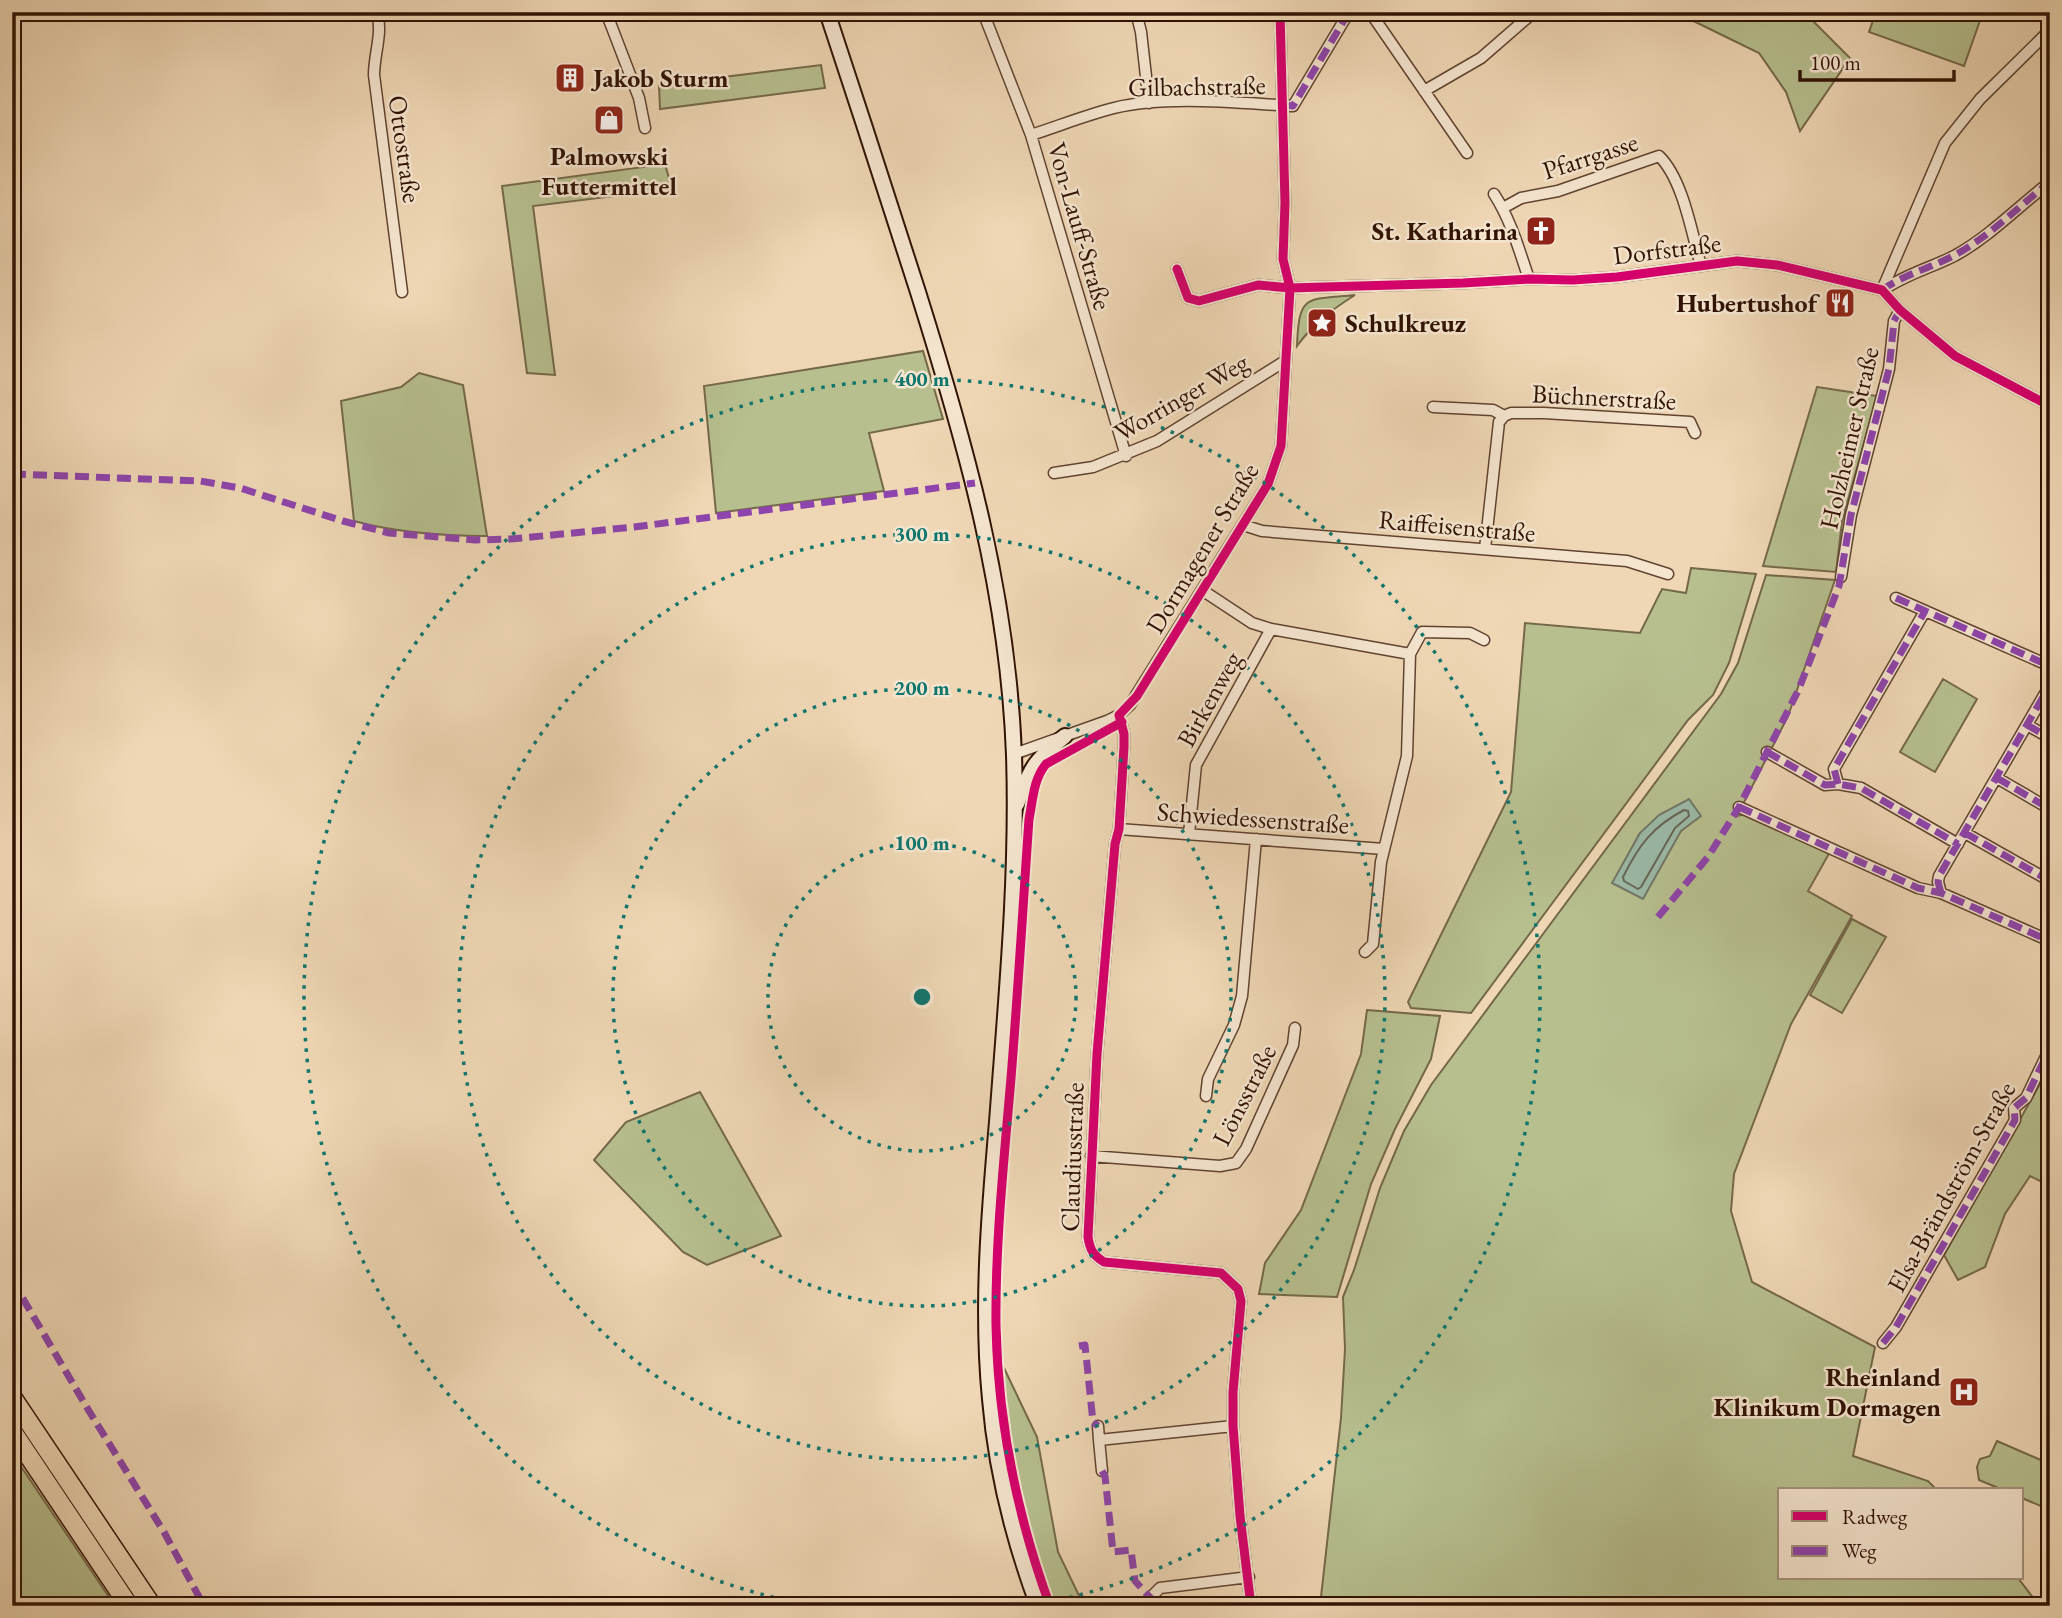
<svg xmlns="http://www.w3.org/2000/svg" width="2062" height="1618" font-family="'EB Garamond',serif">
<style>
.green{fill:#b7bf8f;stroke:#746849;stroke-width:2;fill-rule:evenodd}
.water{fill:#9bbaa8;stroke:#707766;stroke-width:2}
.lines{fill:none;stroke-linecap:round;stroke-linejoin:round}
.shore{stroke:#666656;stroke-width:2}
.street-casing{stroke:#604330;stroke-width:13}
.secondary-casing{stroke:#301203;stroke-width:18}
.highway-casing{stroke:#301203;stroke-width:21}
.street{stroke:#f5e5cf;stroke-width:10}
.secondary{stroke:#f5e5cf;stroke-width:14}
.highway{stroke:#efd7b5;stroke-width:18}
.quiet{stroke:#8e44ad;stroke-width:7;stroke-dasharray:14 7;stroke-linecap:butt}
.cycleway-casing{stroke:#f5e5cf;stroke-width:13}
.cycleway{stroke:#d6006c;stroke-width:9}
.ring{fill:none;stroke:#0f766e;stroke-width:3.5;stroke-dasharray:3.5 7}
.labels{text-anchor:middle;stroke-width:5;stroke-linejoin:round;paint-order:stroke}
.poi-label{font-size:26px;font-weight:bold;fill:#301203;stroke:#f5e5cf;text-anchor:end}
.street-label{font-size:26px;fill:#301203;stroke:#f5e5cf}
.centre{fill:#0f766e;stroke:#f5e5cf;stroke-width:3.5}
.ring-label{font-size:21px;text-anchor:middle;font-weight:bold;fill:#0f766e;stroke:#f5e5cf;stroke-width:5;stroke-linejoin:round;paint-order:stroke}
</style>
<rect width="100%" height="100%" fill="#efd7b5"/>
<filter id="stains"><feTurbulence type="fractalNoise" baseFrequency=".00286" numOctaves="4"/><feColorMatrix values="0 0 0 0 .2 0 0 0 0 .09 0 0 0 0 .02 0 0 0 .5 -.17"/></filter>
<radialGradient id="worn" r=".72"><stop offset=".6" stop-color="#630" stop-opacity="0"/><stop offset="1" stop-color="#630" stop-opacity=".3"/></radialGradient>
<path class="green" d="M 1675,12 L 1804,12 L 1850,58 L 1800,131 L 1786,92 L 1759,53 Z
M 1876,12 L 1983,12 L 1964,66 L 1869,32 Z
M 821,65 L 825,88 L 660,109 L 659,85 Z
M 665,164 L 672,189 L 533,206 L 555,375 L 527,373 L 502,186 Z
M 1355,295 C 1331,310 1313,324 1297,346 C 1299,293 1306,300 1355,295 Z
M 923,351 L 943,419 L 869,433 L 884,491 L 716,513 L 704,386 Z
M 419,373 L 463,385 L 487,536 C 442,536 398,533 354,521 L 341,401 L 401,387 Z
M 1817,387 L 1877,396 L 1842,522 L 1836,572 L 1763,566 Z
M 1691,568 L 1756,574 L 1729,663 L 1713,695 L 1688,720 L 1471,1013 L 1411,1008 L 1408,1002 L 1511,792 L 1525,623 L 1640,633 L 1662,589 L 1686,593 Z
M 1766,575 L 1835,580 L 1788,716 L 1737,816 L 1745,814 L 1831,850 L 1808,891 L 1852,916 L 1791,1024 L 1734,1174 L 1731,1211 L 1752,1282 L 1875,1347 L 1853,1456 L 1928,1481 L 1937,1490 L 1780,1490 L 1780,1578 L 2018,1578 L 2034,1599 L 2049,1606 L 1320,1606 L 1341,1418 L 1345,1349 L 1343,1297 L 1354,1270 L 1380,1188 L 1404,1131 L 1431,1085 L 1721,694 L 1738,663 ZM 1700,816 L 1613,883 L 1640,833 Z
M 1943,679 L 1977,699 L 1935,772 L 1900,752 Z
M 1852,919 L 1886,937 L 1842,1013 L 1810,995 Z
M 1367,1010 L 1440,1016 L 1431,1059 L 1395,1129 L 1371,1184 L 1337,1297 L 1259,1294 L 1265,1263 L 1301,1210 L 1361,1054 Z
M 2050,1066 L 2050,1186 L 2030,1176 L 2005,1214 L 1985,1267 L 1958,1280 L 1944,1255 Z
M 700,1092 L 781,1236 L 707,1265 L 683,1252 L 594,1160 L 626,1122 Z
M 1004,1368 L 1037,1437 L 1058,1552 L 1084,1606 L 1052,1606 C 1030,1546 1008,1481 1005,1417 C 1004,1400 1004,1384 1004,1368 Z
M 1997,1441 L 2050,1464 L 2050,1510 L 2022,1498 L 2022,1490 L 2003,1490 L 1979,1480 L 1977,1467 L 1980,1459 L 1990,1456 Z
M 12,1453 L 115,1606 L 12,1606 L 12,1585 L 17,1582 L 12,1573 Z"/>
<path class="water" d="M 1689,799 L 1701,816 L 1681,831 L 1643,899 L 1612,883 L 1640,833 L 1659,815 Z"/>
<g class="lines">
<path class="shore" d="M 1684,810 L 1688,811 L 1689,816 L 1675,828 L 1641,887 L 1638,889 L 1624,881 L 1623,877 C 1639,845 1652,827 1684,810 Z"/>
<g class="street-casing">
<path id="street" d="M 377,12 C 383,33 374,54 374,75 L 402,292
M 606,12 L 639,98 L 645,128
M 983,12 L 1031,135 L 1126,456
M 1136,12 L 1141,32 L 1149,103
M 1370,12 L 1467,153
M 1424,91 L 1481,58 L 1534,12
M 1031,135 C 1059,126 1086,115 1114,108 C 1167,95 1238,103 1293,106 L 1349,12
M 1494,194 C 1511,220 1519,250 1529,279
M 1503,208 L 1521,198 L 1558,191 L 1659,156 C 1683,179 1692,234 1701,266
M 1177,269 L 1188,298 L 1199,301 L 1258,285 L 1290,288 L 1463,283 L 1529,279 L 1573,280 L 1617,277 L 1737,261 L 1777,265 L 1882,290 L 1900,310 L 1955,356 L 2050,406
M 1882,290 L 1945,143 L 1980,99 L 2050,30
M 1883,290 C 1906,274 1931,268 1956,255 C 1990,236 2019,206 2050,182
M 1433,407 L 1493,410 L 1504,416
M 1054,473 L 1093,467 L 1157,441 L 1285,361
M 1243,525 L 1262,531 L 1627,561 L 1668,574
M 1485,549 L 1499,422 L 1504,416 L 1511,413 L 1544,413 L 1690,422 L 1695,433
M 1841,577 L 1851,515 L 1889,369 L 1894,321 L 1900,310
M 1202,590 L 1252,623 L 1271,629 L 1410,654
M 1896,598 L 2050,666
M 1119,715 L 1124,734 L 1124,747 L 1119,829 L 1115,844 L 1097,1054 L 1088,1237 C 1090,1250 1093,1255 1104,1262 L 1221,1273 L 1238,1289 L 1241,1301 L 1233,1392 L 1233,1426 L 1240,1516 L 1251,1606
M 2027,725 L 2050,738
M 1767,752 L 1825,785 L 1838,784 L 1861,788 L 1958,844
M 1014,754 L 1107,721 L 1119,715 L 1130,705 L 1268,484 L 1281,446 L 1290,288 L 1283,259 L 1285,203 L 1280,12
M 1997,778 L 2050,809
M 1838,784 L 1834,769 L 1925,611
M 1739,807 L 1918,888 L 1941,893 L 2050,941
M 1119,829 L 1384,849
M 1965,833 L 2050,881
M 1189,834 L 1196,765 L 1271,629
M 1941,893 L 1938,882 L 1939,876 L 2050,685
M 1365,952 L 1373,944 L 1381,862 L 1407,756 L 1410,654 L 1422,632 L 1470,633 L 1484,640
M 1206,1096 L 1208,1079 L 1234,1025 L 1242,996 L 1256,839
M 1091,1156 L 1220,1166 L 1236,1163 L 1246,1149 L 1293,1045 L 1295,1028
M 1883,1343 L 1896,1327 L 2015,1120 L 2014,1108 L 2026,1098 L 2050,1048
M 1098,1426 L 1099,1440
M 1102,1471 L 1099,1440 L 1233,1426
M 1149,1599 L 1160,1588 L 1249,1577"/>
</g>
<g class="secondary-casing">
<path id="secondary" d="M 827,12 C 858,105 888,199 918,292 C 966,445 1008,593 1014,755 C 1018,877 1006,1000 997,1122 C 989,1214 981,1307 990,1399 C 996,1470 1013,1539 1038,1606
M 2044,12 L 2050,20
M 1017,804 C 1031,767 1034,761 1065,736"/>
</g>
<g class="highway-casing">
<path id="highway" d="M 12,1397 L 152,1606
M 12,1431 L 129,1606"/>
</g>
<use href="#street" class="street"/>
<use href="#secondary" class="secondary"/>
<use href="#highway" class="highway"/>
<path class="quiet" d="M 1283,105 L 1293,106 L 1349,12
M 1882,290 C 1905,274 1931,268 1955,255 C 1990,236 2019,206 2050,182
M 12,474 L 200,481 L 240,488 L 343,521 L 389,533 L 475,540 L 511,539 L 634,527 L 975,483
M 1896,598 L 2050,666
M 2027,725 L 2050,738
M 1767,752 L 1825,785 L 1838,784 L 1861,788 L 1958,844
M 1997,778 L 2050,809
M 1838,784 L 1834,769 L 1925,611
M 1739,807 L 1918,888 L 1941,893 L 2050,941
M 1965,833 L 2050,881
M 1941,893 L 1938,882 L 1939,876 L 2050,685
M 1658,917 L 1708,857 L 1739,807 L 1798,691 L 1839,586 L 1851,515 L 1889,369 L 1894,321 L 1900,310
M 12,1280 L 89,1411 L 164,1532 L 204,1606
M 1883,1343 L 1896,1327 L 2015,1120 L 2014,1108 L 2026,1098 L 2050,1048
M 1079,1346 L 1085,1345 L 1093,1422 L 1098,1426
M 1102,1471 L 1105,1476 L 1113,1552 L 1131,1550 L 1135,1581 L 1158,1606"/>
<g class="cycleway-casing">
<path id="cycleway" d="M 1177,269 L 1188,298 L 1199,301 L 1258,285 L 1290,288 L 1463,283 L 1529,279 L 1573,280 L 1617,277 L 1737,261 L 1777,265 L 1882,290 L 1900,310 L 1955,356 L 2050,406
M 1050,1606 C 1017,1516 998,1423 996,1326 C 995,1244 1004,1160 1011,1078 C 1018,992 1023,905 1029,819 C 1033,800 1033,780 1046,764 L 1122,722
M 1251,1606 L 1240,1516 L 1233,1426 L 1233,1392 L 1241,1301 L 1238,1289 L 1221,1273 L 1104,1262 C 1093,1255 1090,1250 1088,1237 L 1097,1054 L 1115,844 L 1119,829 L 1124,747 L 1124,734 L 1119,715 L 1137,696 L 1268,484 L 1281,446 L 1290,288 L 1283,259 L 1285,203 L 1280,12"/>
</g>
<use href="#cycleway" class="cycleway"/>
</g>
<g class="ring">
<circle cx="922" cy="997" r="154"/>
<circle cx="922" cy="997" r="309"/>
<circle cx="922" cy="997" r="463"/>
<path d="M815 1606A618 618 0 1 1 1029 1606"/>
</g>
<defs>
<g id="building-square" transform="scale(1.575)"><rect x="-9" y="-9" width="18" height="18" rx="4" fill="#8f2418" stroke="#f5e5cf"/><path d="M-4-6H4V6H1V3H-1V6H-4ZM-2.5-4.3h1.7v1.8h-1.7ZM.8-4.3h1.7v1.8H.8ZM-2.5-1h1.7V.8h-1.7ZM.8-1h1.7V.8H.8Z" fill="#fff"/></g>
<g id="shop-square" transform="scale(1.575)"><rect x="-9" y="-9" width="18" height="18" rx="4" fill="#8f2418" stroke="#f5e5cf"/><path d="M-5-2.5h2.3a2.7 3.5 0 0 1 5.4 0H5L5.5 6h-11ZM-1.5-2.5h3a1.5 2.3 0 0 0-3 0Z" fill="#fff"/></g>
<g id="church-square" transform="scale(1.575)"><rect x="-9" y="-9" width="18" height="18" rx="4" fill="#8f2418" stroke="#f5e5cf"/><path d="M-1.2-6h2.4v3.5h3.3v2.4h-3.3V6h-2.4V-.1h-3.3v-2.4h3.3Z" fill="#fff"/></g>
<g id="restaurant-square" transform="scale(1.575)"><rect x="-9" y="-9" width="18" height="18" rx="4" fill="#8f2418" stroke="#f5e5cf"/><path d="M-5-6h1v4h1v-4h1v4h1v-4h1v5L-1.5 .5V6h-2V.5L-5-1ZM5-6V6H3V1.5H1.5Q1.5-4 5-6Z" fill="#fff"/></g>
<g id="sight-square" transform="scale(1.575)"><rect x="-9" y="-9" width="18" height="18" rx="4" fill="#8f2418" stroke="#f5e5cf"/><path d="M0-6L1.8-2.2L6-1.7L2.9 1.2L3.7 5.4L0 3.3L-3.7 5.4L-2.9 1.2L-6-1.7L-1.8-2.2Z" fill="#fff"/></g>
<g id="hospital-square" transform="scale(1.575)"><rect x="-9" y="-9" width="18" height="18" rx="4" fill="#8f2418" stroke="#f5e5cf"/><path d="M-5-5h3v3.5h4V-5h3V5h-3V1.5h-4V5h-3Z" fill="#fff"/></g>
</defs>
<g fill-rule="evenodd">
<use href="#building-square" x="570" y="78"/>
<use href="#shop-square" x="609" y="120"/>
<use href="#church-square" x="1541" y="231"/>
<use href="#restaurant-square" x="1840" y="303"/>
<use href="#sight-square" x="1322" y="323"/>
<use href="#hospital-square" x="1964" y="1392"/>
</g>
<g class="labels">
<g class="poi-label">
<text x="593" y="87" text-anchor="start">Jakob Sturm</text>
<text x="609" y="165" text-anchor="middle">Palmowski<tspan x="609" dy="30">Futtermittel</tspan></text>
<text x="1518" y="240">St. Katharina</text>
<text x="1817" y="312">Hubertushof</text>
<text x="1345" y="332" text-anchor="start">Schulkreuz</text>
<text x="1941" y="1386">Rheinland<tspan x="1941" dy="30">Klinikum Dormagen</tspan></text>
</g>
<g class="street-label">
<text transform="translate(1197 86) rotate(-1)" y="9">Gilbachstraße</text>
<text transform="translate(405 149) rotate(82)" y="9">Ottostraße</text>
<text transform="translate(1590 156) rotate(-18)" y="9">Pfarrgasse</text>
<text transform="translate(1080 226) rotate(74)" y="9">Von-Lauff-Straße</text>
<text transform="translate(1667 249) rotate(-7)" y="9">Dorfstraße</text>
<text transform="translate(1181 397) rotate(-30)" y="9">Worringer Weg</text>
<text transform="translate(1604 397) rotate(3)" y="9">Büchnerstraße</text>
<text transform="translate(1849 438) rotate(-77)" y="9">Holzheimer Straße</text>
<text transform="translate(1457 526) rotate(5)" y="9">Raiffeisenstraße</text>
<text transform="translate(1202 548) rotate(-59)" y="9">Dormagener Straße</text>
<text transform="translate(1209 699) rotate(-61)" y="9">Birkenweg</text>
<text transform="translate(1253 818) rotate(4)" y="9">Schwiedessenstraße</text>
<text transform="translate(1244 1095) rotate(-63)" y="9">Lönsstraße</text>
<text transform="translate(1072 1157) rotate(-88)" y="9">Claudiusstraße</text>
<text transform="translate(1951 1187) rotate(-61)" y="9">Elsa-Brändström-Straße</text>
</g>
</g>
<circle cx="922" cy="997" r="10" class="centre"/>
<g class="ring-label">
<text x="922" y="386">400 m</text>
<text x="922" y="541">300 m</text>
<text x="922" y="695">200 m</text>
<text x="922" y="850">100 m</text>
</g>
<rect width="2062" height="1618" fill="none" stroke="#efd7b5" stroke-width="42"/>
<rect x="14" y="14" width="2034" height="1590" fill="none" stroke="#301203" stroke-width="3.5"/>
<rect x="21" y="21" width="2020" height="1576" fill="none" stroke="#301203" stroke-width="2"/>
<rect x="1778" y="1488" width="245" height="91" fill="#f5e5cf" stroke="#a6917d" stroke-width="2"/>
<rect x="1792" y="1511" width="35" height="10" fill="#d6006c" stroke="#a6917d" stroke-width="2"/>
<text x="1842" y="1524" font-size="21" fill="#301203">Radweg</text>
<rect x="1792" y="1546" width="35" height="10" fill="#8e44ad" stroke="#a6917d" stroke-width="2"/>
<text x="1842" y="1558" font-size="21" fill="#301203">Weg</text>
<path d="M1800 70v10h154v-10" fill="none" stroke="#301203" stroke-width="3.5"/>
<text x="1810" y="70" font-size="21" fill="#301203" stroke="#f5e5cf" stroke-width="5" paint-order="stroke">100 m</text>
<rect width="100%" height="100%" filter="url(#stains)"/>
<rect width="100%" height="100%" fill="url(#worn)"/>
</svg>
